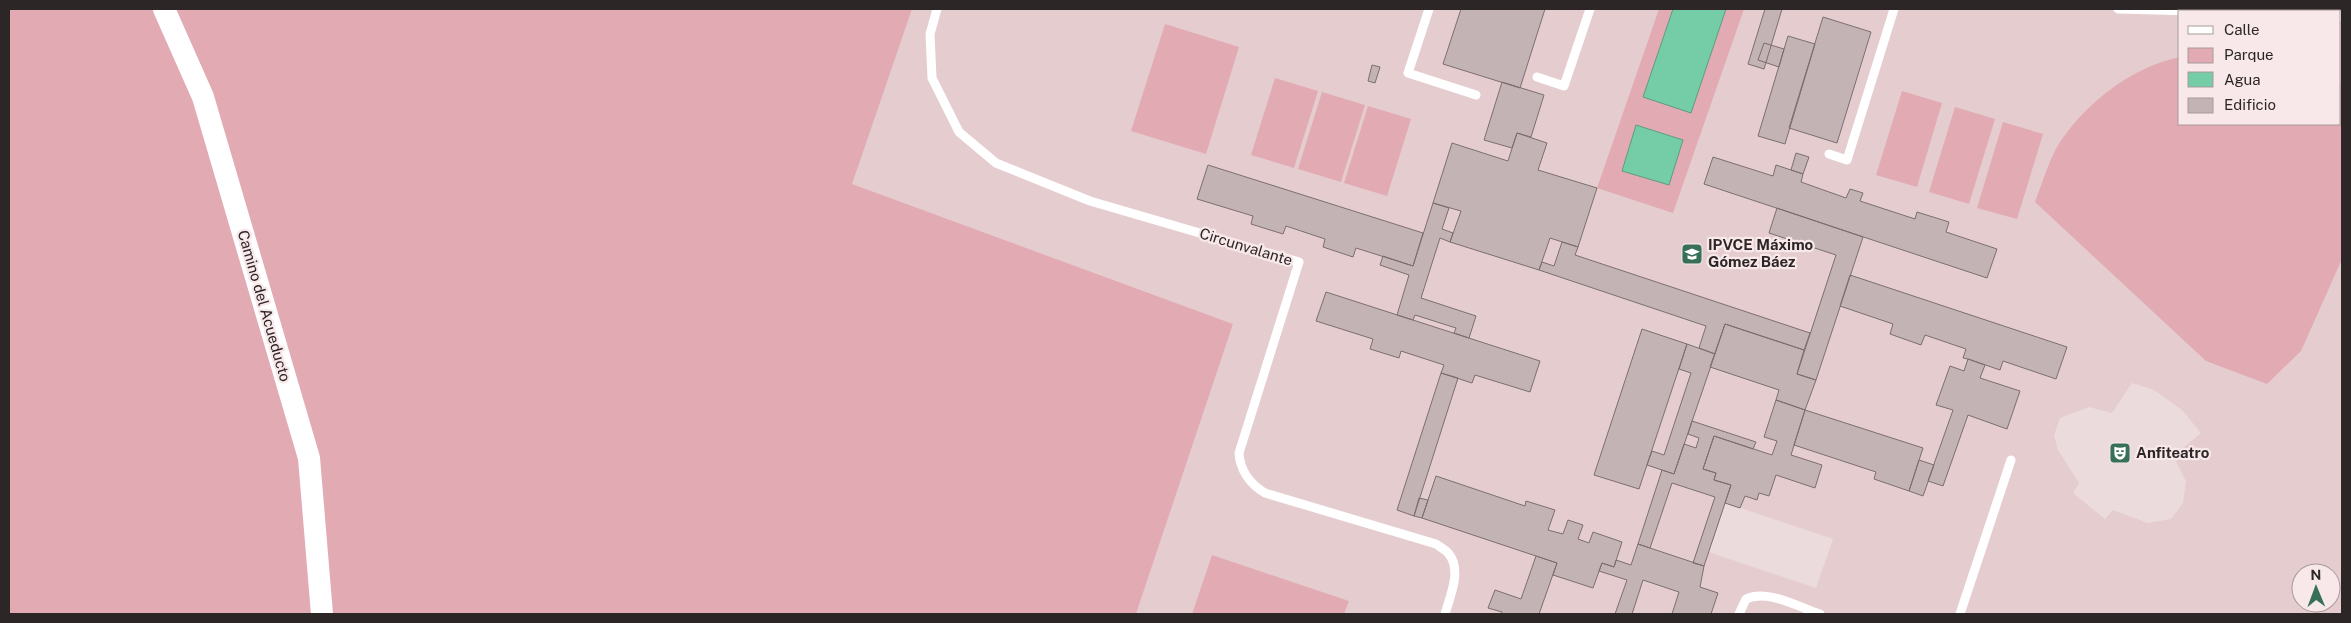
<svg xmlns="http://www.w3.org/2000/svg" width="2351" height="623" font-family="'Public Sans',sans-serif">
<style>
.built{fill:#e4cccf;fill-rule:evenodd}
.green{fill:#e2abb3}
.water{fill:#74cda7;stroke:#5e9b81}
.building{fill:#c3b3b5;stroke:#7c6e6f}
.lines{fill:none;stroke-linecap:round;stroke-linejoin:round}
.service{stroke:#fff;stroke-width:9}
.tertiary{stroke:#fff;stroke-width:22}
.labels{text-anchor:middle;stroke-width:4.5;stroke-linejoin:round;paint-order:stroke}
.poi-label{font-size:15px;font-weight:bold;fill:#2c2627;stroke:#f9e8ea;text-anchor:start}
.street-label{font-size:15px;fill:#2c2627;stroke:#f9e8ea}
</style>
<rect width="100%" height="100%" fill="#ecdbdd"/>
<path class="built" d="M 912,9 L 2342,9 L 2342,614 L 1136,614 L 1233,324 L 851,184 ZM 2180,11 L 2340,11 L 2340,124 L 2180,124 ZM 2132,383 L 2154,390 L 2182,410 L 2201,433 L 2173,456 L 2186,481 L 2183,503 L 2171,519 L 2148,523 L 2113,510 L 2105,519 L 2073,493 L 2079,483 L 2058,450 L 2054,435 L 2060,418 L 2089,407 L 2112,413 ZM 1726,503 L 1833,539 L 1816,588 L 1709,552 ZM 2301,573 L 2331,573 L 2331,603 L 2301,603 Z"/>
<path class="green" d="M 9,9 L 912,9 L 852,184 L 1233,324 L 1136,614 L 9,614 Z
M 1659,9 L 1744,9 L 1673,213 L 1597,188 Z
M 1165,24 L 1239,47 L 1206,154 L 1131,131 Z
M 2180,57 L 2180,124 L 2340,124 L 2340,83 L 2342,84 L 2342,259 L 2301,351 L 2267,384 L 2206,361 L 2035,202 C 2042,184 2050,157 2060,142 C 2088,101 2132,67 2180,57 Z
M 1275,78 L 1318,91 L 1294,168 L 1251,155 Z
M 1902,91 L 1942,103 L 1917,187 L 1876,175 Z
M 1322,92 L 1365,105 L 1341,182 L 1298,169 Z
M 1368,106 L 1411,119 L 1387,196 L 1344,183 Z
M 1955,107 L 1995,119 L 1969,204 L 1929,192 Z
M 2003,122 L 2043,134 L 2017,219 L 1977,208 Z
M 1212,555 L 1349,601 L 1344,614 L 1192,614 Z"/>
<path class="water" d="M 1673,9 L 1726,9 L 1691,113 L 1643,97 Z
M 1636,125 L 1683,140 L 1669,185 L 1622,171 Z"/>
<path class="building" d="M 1461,9 L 1545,9 L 1520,88 L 1443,64 Z
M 1765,9 L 1782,9 L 1764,69 L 1748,64 Z
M 1823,17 L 1871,32 L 1837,143 L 1789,128 Z
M 1788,36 L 1815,44 L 1785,144 L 1758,136 Z
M 1764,43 L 1784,49 L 1779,67 L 1758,60 Z
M 1372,65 L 1380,67 L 1375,83 L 1368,81 Z
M 1502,82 L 1544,95 L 1531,137 L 1517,133 L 1512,148 L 1484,140 Z
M 1517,133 L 1547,143 L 1538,170 L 1597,188 L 1578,247 L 1550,238 L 1539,270 L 1450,242 L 1461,211 L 1433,203 L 1452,143 L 1508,161 Z
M 1796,153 L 1809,157 L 1803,174 L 1791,170 Z
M 1713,157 L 1773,176 L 1776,165 L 1803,174 L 1801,182 L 1846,198 L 1850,189 L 1863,193 L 1860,201 L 1915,219 L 1917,212 L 1949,222 L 1946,232 L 1997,249 L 1987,278 L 1704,184 Z
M 1208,165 L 1423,233 L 1413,266 L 1356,248 L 1353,257 L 1323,247 L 1325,239 L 1286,226 L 1283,234 L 1251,224 L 1253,216 L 1197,199 Z
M 1433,203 L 1449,208 L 1442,229 L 1453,233 L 1450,242 L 1440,238 L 1421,298 L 1476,316 L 1469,338 L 1454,333 L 1456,328 L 1415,315 L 1413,320 L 1397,315 L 1409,275 L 1380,265 L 1383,256 L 1413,266 Z
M 1777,208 L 1863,237 L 1816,380 L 1797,374 L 1836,255 L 1769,233 Z
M 1562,242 L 1578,247 L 1575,255 L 1810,333 L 1804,350 L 1725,324 L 1715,354 L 1699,348 L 1706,326 L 1539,270 L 1542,262 L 1554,266 Z
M 1850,275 L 2067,347 L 2056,379 L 2003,361 L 2000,370 L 1968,359 L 1963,358 L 1966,349 L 1925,335 L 1921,345 L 1890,334 L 1893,324 L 1840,306 Z
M 1326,292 L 1540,361 L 1530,392 L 1475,375 L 1472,383 L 1441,373 L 1444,365 L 1401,351 L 1399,358 L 1370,349 L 1373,339 L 1316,321 Z
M 1725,324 L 1804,350 L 1797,374 L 1816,380 L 1805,410 L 1776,400 L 1779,390 L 1710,367 Z
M 1642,329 L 1687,344 L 1639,489 L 1594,475 Z
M 1687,344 L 1715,354 L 1674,474 L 1647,465 L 1652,451 L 1664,455 L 1691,373 L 1679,369 Z
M 1968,359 L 1985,365 L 1980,378 L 2020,391 L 2007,429 L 1968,415 L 1943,486 L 1928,481 L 1953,410 L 1936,405 L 1950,366 L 1964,371 Z
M 1441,373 L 1458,378 L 1414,516 L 1397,510 Z
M 1776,400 L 1805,410 L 1791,455 L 1822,465 L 1815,488 L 1776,475 L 1769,496 L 1759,493 L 1757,500 L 1745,496 L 1740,508 L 1725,503 L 1731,485 L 1714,480 L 1716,473 L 1703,469 L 1714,436 L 1772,455 L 1777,441 L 1764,437 Z
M 1805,410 L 1923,448 L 1909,491 L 1874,479 L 1876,472 L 1794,445 Z
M 1692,421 L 1756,442 L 1753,449 L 1714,436 L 1703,469 L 1716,473 L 1714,480 L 1731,485 L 1704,566 L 1693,563 L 1715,497 L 1672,483 L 1650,548 L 1638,544 L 1662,470 L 1674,474 L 1684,444 L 1696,448 L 1699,438 L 1688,434 Z
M 1919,460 L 1934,465 L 1923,496 L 1909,491 Z
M 1436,476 L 1525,506 L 1526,501 L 1555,510 L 1548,530 L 1563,534 L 1568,520 L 1583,525 L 1578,539 L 1589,543 L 1593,532 L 1622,542 L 1614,567 L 1602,563 L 1593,588 L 1553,575 L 1557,563 L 1422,518 Z
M 1419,498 L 1428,500 L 1422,518 L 1414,516 Z
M 1638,544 L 1704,566 L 1700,587 L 1718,593 L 1711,614 L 1672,614 L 1679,592 L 1643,580 L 1632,614 L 1615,614 L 1627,580 L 1599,571 L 1602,563 L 1614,567 L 1616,560 L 1631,565 Z
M 1536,556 L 1557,563 L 1539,614 L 1501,614 L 1502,612 L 1488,608 L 1495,590 L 1521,599 Z"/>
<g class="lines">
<path class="service" d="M 937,9 L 930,34 L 932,78 L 959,132 L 996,163 L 1090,201 L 1299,262 L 1239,453 C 1240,470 1250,484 1265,493 L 1436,544 C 1440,547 1446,550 1449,554 C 1462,571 1450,596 1445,614
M 1429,9 L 1408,73 L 1476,95
M 2118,9 L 2193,11
M 2340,16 L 2342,17
M 1537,77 L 1564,86 L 1590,9
M 1829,154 L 1847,160 L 1894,9
M 1739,614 L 1746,599 C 1768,589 1798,607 1820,614
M 1960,614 L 2011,460"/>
<path class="tertiary" d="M 164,9 L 203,97 L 309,458 L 322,614"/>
</g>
<defs>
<g id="school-square" transform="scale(1.125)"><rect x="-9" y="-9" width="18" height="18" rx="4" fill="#377059" stroke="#f9e8ea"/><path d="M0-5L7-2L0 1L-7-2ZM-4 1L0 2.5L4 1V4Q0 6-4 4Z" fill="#fff"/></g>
<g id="theatre-square" transform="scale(1.125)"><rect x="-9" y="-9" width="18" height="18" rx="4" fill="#377059" stroke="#f9e8ea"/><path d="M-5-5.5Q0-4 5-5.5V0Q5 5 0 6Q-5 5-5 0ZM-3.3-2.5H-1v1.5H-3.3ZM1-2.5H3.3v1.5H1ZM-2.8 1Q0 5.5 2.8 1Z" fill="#fff"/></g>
</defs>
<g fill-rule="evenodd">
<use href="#school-square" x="1692" y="254"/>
<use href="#theatre-square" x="2120" y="453"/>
</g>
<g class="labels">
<g class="poi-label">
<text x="1708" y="250">IPVCE Máximo<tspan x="1708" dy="17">Gómez Báez</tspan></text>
<text x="2136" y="458">Anfiteatro</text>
</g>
<g class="street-label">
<text transform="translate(1246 247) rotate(17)" y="5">Circunvalante</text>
<text transform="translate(264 306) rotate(74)" y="5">Camino del Acueducto</text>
</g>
</g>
<rect width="2351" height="623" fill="none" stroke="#2c2627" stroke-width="20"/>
<rect x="2178" y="10" width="162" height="115" fill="#f9e8ea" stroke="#a79a9c"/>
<rect x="2188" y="26" width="25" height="8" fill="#ffffff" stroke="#a79a9c"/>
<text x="2224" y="35" font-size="15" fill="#2c2627">Calle</text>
<rect x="2188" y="48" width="25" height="15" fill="#e2abb3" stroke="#a79a9c"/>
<text x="2224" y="60" font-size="15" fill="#2c2627">Parque</text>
<rect x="2188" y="72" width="25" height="15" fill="#74cda7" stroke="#a79a9c"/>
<text x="2224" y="85" font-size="15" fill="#2c2627">Agua</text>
<rect x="2188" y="98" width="25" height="15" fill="#c3b3b5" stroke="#a79a9c"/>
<text x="2224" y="110" font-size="15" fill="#2c2627">Edificio</text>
<g transform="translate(2316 588) rotate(359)"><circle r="24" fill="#f9e8ea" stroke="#a79a9c"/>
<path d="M0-4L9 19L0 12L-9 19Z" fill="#377059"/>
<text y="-8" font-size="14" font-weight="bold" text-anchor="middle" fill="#2c2627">N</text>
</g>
</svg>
